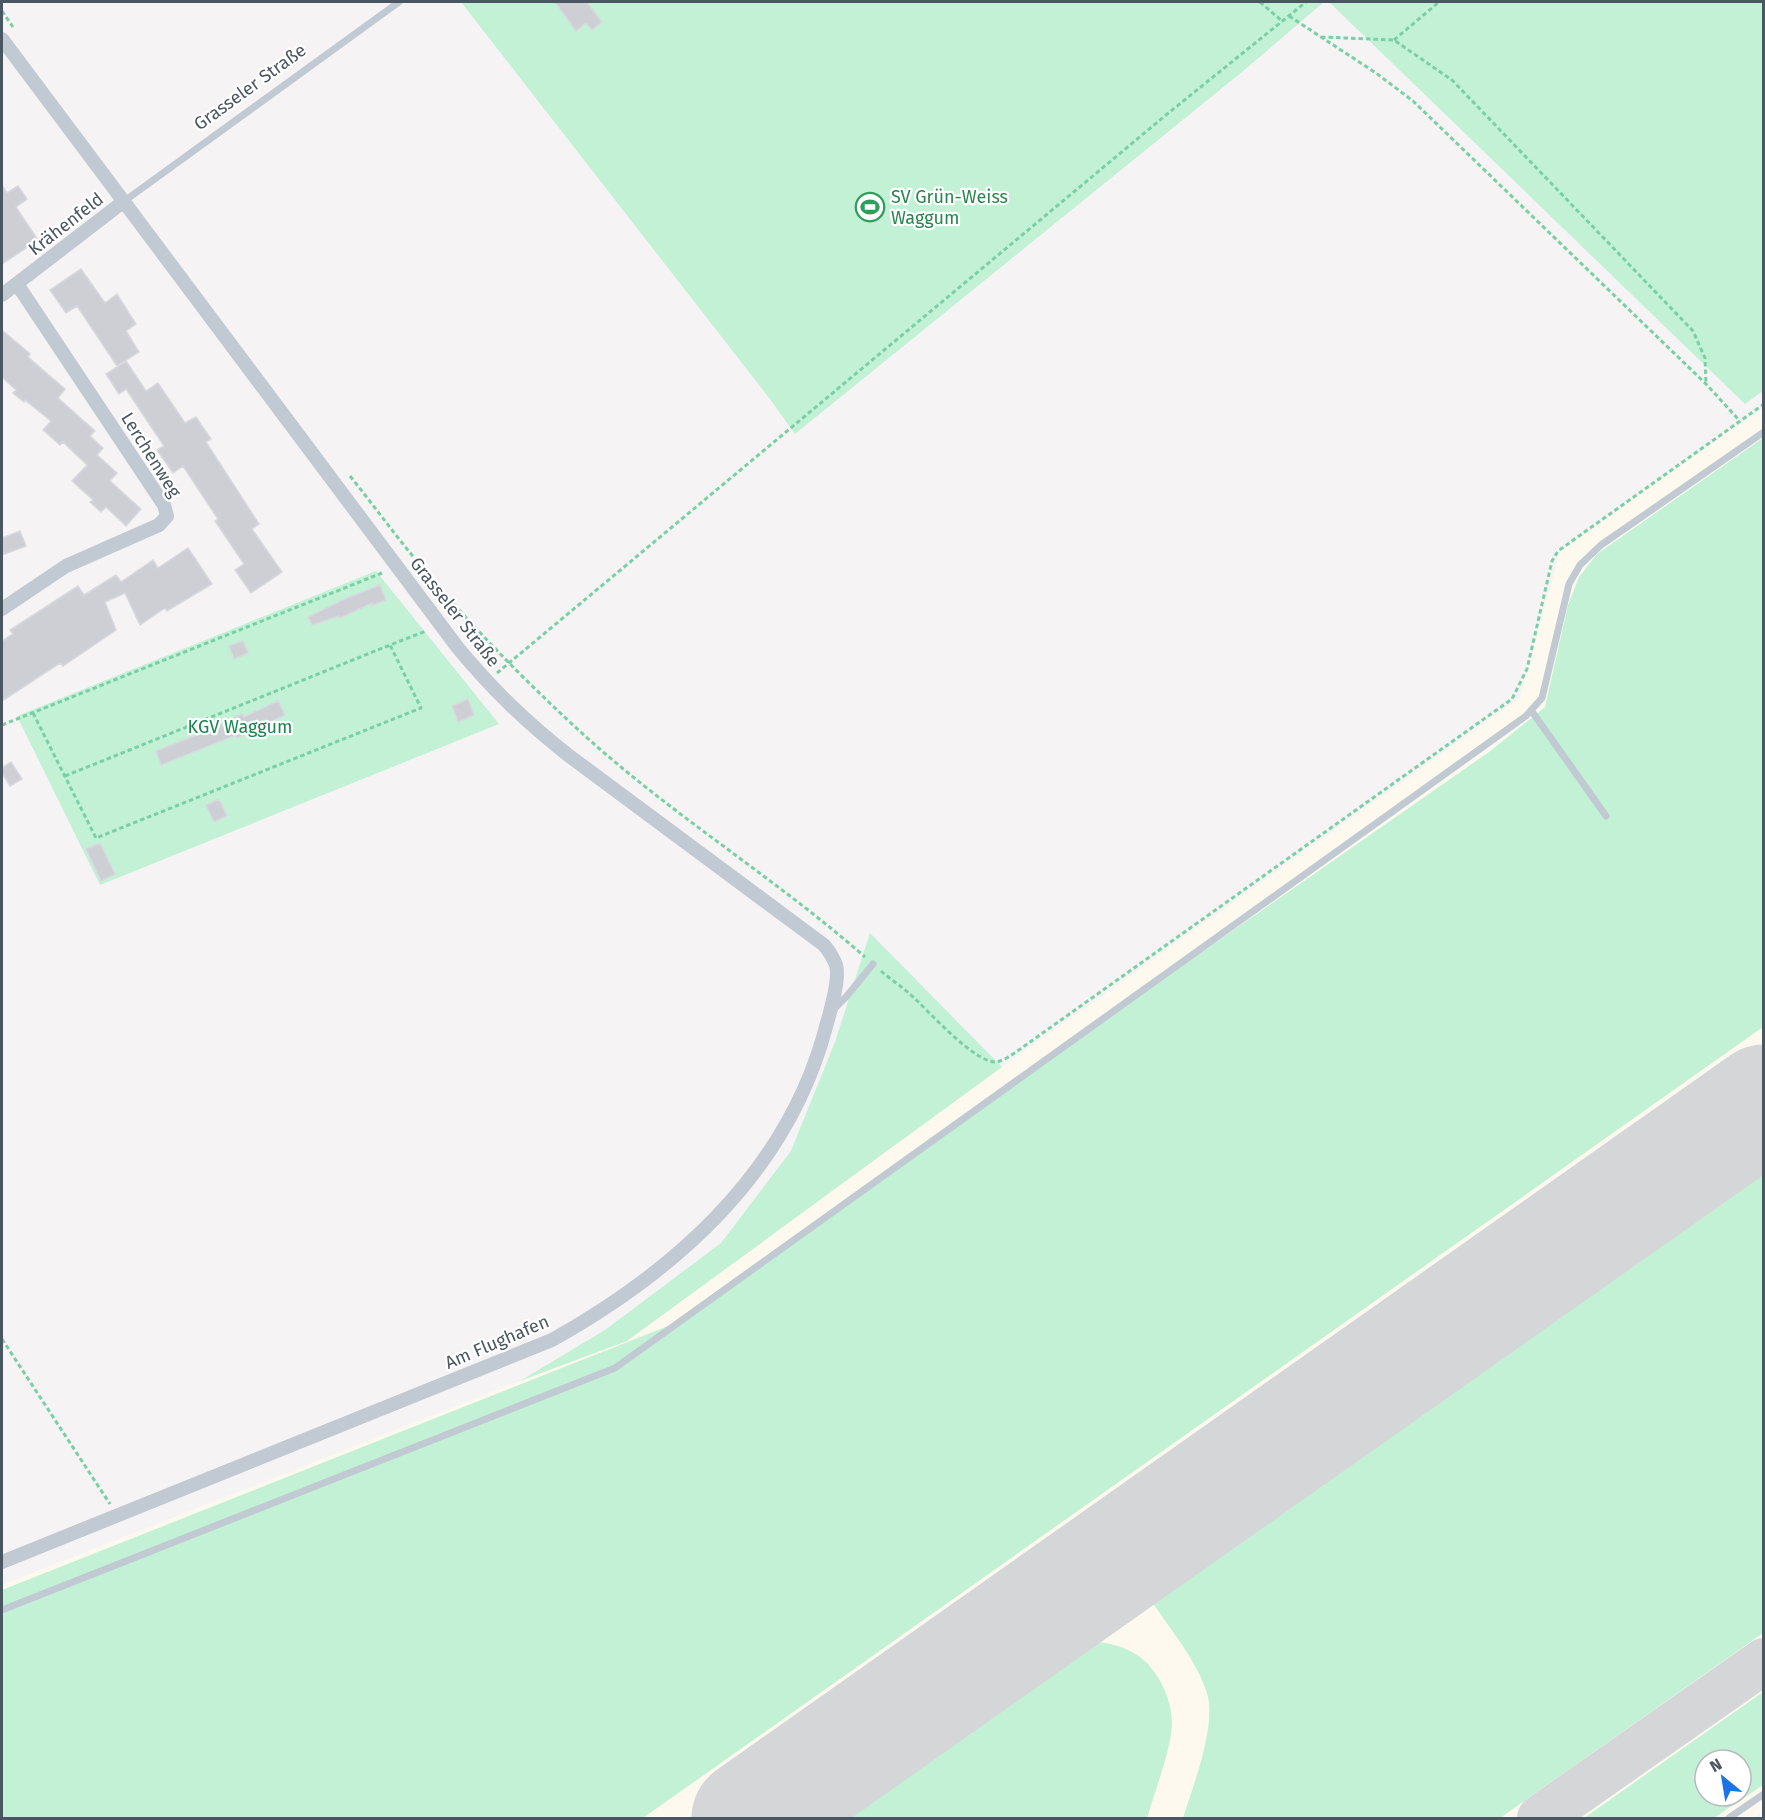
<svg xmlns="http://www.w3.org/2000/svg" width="1765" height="1820" font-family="'Fira Sans',sans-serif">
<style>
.commercial{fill:#fdf9ef;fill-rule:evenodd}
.green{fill:#c3f1d5;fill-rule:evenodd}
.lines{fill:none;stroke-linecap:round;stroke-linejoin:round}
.taxiway{stroke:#d5d6d8;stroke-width:46}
.runway{stroke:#d5d6d8;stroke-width:117}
.building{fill:#cdcfd5;stroke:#d7d9de;stroke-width:1.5}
.path{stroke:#7ad0a6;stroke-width:3;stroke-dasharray:4.5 3;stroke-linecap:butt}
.service{stroke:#c1cad2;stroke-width:7}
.minor{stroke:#c1cad2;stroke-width:14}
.labels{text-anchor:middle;stroke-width:4.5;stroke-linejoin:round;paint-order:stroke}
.street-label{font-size:18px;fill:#4a5661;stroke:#fff}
.leisure-label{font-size:18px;fill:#27864d;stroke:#fff;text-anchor:start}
.park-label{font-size:18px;fill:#17864f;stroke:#fff}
</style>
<rect width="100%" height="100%" fill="#f5f3f3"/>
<path class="commercial" d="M 1763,408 L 1763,1812 L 1754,1818 L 2,1818 L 2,1585 L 626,1339 L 967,1092 L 1520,698 L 1560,551 ZM 1705,1760 L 1741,1760 L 1741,1796 L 1705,1796 Z"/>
<path class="green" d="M 461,2 L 1324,2 L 1242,72 L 795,434 L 770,399 Z
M 1329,2 L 1763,2 L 1763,391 L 1745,404 Z
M 1763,438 L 1763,1027 L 643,1818 L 2,1818 L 2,1590 L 688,1318 L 1159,982 L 1489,752 L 1545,707 L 1568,605 L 1579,577 L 1597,554 Z
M 376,571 L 499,724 L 100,885 L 17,716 Z
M 870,933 L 1002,1067 L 627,1341 L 520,1381 L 605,1330 L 721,1243 L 791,1151 L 835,1042 Z
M 1763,1172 L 1763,1633 L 1500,1818 L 1183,1818 C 1193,1786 1215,1730 1208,1697 C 1200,1665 1171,1630 1152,1602 Z
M 1097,1642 C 1108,1643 1122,1646 1132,1652 C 1156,1664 1173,1699 1172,1725 C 1170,1753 1155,1791 1147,1818 L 849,1818 Z
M 1763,1692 L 1763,1785 L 1714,1818 L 1584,1818 ZM 1705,1760 L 1741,1760 L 1741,1796 L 1705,1796 Z"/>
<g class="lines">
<path class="taxiway" d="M 1540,1818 L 1764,1661"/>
<path class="runway" d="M 750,1818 L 1764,1103"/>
</g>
<path class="building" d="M 555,2 L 587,2 L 602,22 L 592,30 L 586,23 L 576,31 Z
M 2,185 L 7,193 L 18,186 L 27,199 L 16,207 L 38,240 L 2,264 Z
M 81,269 L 105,303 L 117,294 L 136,324 L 126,331 L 139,352 L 117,366 L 77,306 L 66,313 L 50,290 Z
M 2,330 L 30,354 L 28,357 L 65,389 L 58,398 L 95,431 L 90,436 L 103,448 L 97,455 L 117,473 L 110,481 L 141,509 L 126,526 L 106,507 L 101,512 L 90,502 L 93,500 L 72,481 L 87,465 L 63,442 L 60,445 L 43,430 L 51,421 L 25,400 L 24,402 L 13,393 L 16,390 L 2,377 Z
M 126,361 L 146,391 L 158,383 L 185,423 L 196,417 L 211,439 L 206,442 L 259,524 L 252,529 L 282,572 L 251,593 L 235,570 L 244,564 L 215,521 L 218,519 L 183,466 L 173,473 L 157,450 L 164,446 L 126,389 L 119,394 L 106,374 Z
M 20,531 L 26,546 L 2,555 L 2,538 Z
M 188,548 L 212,584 L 167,611 L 165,608 L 140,625 L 125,593 L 105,602 L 116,630 L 63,666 L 60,663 L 2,701 L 2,641 L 13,634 L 10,630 L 78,586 L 84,595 L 116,575 L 121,582 L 153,560 L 158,568 Z
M 380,585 L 386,600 L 373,605 L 372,603 L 340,618 L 339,616 L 312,625 L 308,617 L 345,599 Z
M 243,641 L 248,653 L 234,659 L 229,646 Z
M 468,699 L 474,715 L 458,722 L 452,706 Z
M 278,701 L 285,715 L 237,738 L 236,735 L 161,765 L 156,751 L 230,722 L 229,720 L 242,714 L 244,717 Z
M 11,762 L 22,779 L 10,786 L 2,773 L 2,768 Z
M 219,799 L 227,816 L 214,822 L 206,805 Z
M 100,843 L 115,874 L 101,881 L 86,849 Z"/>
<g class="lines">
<path class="path" d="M 1260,2 L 1282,21
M 2,11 L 13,27
M 1289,16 L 1376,73 L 1413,101 L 1706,384 L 1739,420
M 1321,37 L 1394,40 L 1452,80 L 1693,331 L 1705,358 L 1706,384
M 1394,40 L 1439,2
M 350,476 C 374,506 396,536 420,565 C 470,625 526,682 584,735 C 672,815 775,878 865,957
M 497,673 L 1166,115 L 1306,2
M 33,713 L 96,838 L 421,708 L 390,645 L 426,631
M 2,725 L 382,573
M 65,776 L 390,645
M 881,971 C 890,979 901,986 910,994 C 927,1009 974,1063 996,1062 C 1003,1061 1010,1056 1016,1052 L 1512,699 L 1527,669 L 1552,561 L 1558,551 L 1764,404
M 2,1339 L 110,1504"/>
<path class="service" d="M 123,202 L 399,2
M 1531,710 L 1606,816
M 834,1009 L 846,997 L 873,964
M 2,1610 L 615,1368 L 1526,716 L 1542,698 L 1569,584 L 1580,565 L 1601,545 L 1764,432
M 1729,1818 L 1764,1794"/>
<path class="minor" d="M 2,39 L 458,648 C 493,690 525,721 568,755 L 824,945 C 829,951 833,957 836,965 C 840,978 831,1009 827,1023 C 790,1169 679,1269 552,1340 L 2,1562
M 2,295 L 123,202
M 2,609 L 66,566 L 159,525 L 167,516 L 164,505 L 17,284"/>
</g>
<defs>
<g id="stadium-ring" transform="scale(1.5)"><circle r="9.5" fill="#fff" stroke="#2e9e5b" stroke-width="1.5"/><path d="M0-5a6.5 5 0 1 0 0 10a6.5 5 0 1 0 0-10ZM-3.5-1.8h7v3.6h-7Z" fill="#2e9e5b"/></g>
</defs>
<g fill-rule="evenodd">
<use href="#stadium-ring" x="870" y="207"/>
</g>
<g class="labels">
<g class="street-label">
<text transform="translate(250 87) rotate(-36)" y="6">Grasseler Straße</text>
<text transform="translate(66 224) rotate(-38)" y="6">Krähenfeld</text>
<text transform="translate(151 455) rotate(58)" y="6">Lerchenweg</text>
<text transform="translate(455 612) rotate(52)" y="6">Grasseler Straße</text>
<text transform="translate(497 1342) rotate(-23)" y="6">Am Flughafen</text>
</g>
<g class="leisure-label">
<text x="891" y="203">SV Grün-Weiss<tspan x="891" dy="21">Waggum</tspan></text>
</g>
<g class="park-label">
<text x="240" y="733">KGV Waggum</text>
</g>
</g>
<rect width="1765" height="1820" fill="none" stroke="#4a5661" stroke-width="6"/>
<g transform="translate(1723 1778) rotate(330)"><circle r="28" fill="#ffffff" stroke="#b7bbc0" stroke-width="1.5"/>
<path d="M0-4.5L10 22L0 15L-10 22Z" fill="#1a73e8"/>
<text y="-9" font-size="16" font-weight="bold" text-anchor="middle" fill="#4a5661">N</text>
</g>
</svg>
